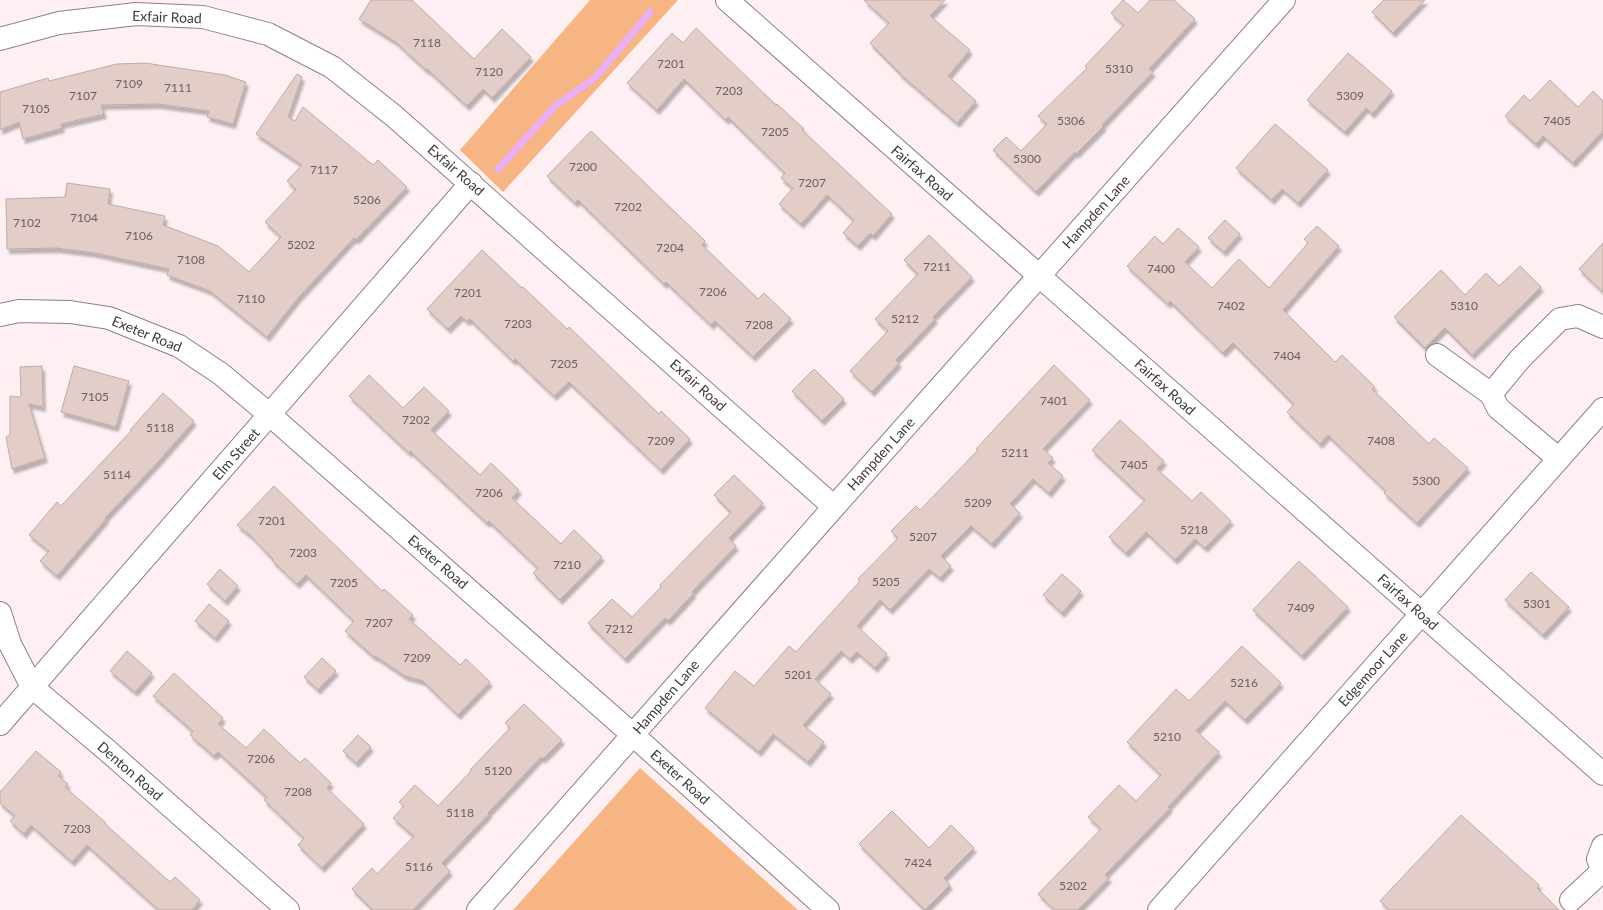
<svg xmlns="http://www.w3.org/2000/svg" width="1603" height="910" font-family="Lato,sans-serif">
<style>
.green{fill:#f7b583}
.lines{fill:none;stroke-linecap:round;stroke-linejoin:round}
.stream{stroke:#eab0f7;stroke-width:7}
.building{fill:#e3cdc8;stroke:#bfaaa5;filter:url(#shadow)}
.minor-casing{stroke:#937e81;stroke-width:24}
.minor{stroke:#fff;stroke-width:22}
.labels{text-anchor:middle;stroke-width:3;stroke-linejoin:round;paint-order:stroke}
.number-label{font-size:12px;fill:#6a5e5e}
.street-label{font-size:14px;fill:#42393a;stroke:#fff}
</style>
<defs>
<filter id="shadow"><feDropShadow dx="2.5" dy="4.5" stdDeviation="1" flood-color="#0004"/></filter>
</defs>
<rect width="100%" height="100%" fill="#fef0f2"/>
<path class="green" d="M 590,0 L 678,0 L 503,192 L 460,150 Z
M 640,768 L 798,910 L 513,910 Z"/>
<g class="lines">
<path class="stream" d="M 498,169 L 555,106 L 595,78 L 650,12"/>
</g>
<path class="building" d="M 371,0 L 412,0 L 474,59 L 502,29 L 531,57 L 492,98 L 483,89 L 467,106 L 427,69 L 426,70 L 396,42 L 359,19 Z
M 864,0 L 945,0 L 930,16 L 970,50 L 948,76 L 976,101 L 957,123 L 899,73 L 900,73 L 870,43 L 889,23 Z
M 1123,0 L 1138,13 L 1150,0 L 1174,0 L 1195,19 L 1149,69 L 1153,72 L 1102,125 L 1104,126 L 1076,154 L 1075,152 L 1036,192 L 993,150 L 1006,137 L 1021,151 L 1047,124 L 1038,116 L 1087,68 L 1085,66 L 1124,25 L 1111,13 Z
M 1384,0 L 1425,0 L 1393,33 L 1372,12 Z
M 696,28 L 776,105 L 777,104 L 804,129 L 802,130 L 892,214 L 873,236 L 870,233 L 858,246 L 843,233 L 854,220 L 827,195 L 801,224 L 779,204 L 793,188 L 781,178 L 785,173 L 728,117 L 726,120 L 684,79 L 657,110 L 627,83 L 672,33 L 683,43 Z
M 1348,53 L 1392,91 L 1372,114 L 1366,108 L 1345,132 L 1307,100 Z
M 145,63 L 225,75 L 246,82 L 233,124 L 207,117 L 209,111 L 158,104 L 101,105 L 104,114 L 61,124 L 62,128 L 23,139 L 19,122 L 0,130 L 0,92 L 48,78 L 49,81 L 117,64 Z
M 297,74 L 302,77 L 288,117 L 295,121 L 303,107 L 373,165 L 378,160 L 407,187 L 356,240 L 354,238 L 298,298 L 267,337 L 210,291 L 167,275 L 169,269 L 95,253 L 57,248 L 7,249 L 6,199 L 65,197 L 67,183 L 110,189 L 108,204 L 165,216 L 163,225 L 218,246 L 249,272 L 281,237 L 265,222 L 296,189 L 287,181 L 302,165 L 256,134 Z
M 1550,80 L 1578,107 L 1593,91 L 1603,101 L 1603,131 L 1573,163 L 1543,136 L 1536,144 L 1505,116 L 1524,95 L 1530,101 Z
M 1275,124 L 1328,170 L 1298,203 L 1282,189 L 1272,200 L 1236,168 Z
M 591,131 L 705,241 L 702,245 L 758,299 L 764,293 L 791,319 L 753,357 L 715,321 L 711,325 L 666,282 L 664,284 L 578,200 L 575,203 L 547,176 Z
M 1225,220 L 1240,234 L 1224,252 L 1208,238 Z
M 1317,226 L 1339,246 L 1283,310 L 1335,362 L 1342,355 L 1375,387 L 1372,389 L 1429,444 L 1434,438 L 1468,468 L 1417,523 L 1384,493 L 1386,491 L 1328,435 L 1320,444 L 1287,412 L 1294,404 L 1233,343 L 1223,353 L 1170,301 L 1168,304 L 1127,266 L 1155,236 L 1163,244 L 1178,228 L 1199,247 L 1185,262 L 1212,288 L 1239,259 L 1269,288 L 1308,243 L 1304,239 Z
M 929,235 L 972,277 L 933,317 L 935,319 L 896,360 L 899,363 L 872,392 L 850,371 L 888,331 L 875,319 L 918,274 L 904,260 Z
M 1603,243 L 1603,292 L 1579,269 Z
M 482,250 L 522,288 L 523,287 L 567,329 L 569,327 L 659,414 L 661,411 L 690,439 L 661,470 L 569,382 L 554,396 L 515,359 L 513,361 L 470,319 L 467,321 L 461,316 L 448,329 L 427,309 Z
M 1520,266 L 1541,287 L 1472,355 L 1445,328 L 1425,348 L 1394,317 L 1441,270 L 1465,295 L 1486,273 L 1499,286 Z
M 1054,365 L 1090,400 L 1043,449 L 1053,458 L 1048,463 L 1063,476 L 1049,493 L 1033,479 L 1010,504 L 1020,513 L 992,544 L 971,526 L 941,556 L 951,566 L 940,578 L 929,569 L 890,610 L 880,600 L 857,626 L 887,654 L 875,668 L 857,652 L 850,659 L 841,651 L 815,679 L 831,694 L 803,725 L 824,742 L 808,762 L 773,734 L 759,752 L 705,708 L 735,671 L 754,686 L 789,646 L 796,652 L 860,581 L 858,579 L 898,538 L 891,531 L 916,506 L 920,510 L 978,450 L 976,449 Z
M 42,366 L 43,407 L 29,404 L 45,458 L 12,469 L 6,437 L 10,435 L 10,396 L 21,397 L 20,367 Z
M 74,366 L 129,381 L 116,427 L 61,412 Z
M 814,369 L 844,399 L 822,421 L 792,391 Z
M 369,375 L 403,408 L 424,387 L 449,411 L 431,430 L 480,475 L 491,463 L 519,490 L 512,498 L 561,544 L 574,530 L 602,557 L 560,600 L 533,573 L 538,568 L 489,521 L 487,523 L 410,451 L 409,453 L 349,396 Z
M 163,393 L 194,421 L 157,463 L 105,518 L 106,519 L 57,576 L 40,561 L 49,551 L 29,535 L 57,502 L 61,506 L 131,431 L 130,430 Z
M 1120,420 L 1164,461 L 1157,469 L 1192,501 L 1201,492 L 1231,521 L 1205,548 L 1195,539 L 1175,560 L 1146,532 L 1126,553 L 1109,537 L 1145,500 L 1092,450 Z
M 734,475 L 763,503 L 729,538 L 736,546 L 692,592 L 693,594 L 668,621 L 665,618 L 625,659 L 588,623 L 612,599 L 632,617 L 661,587 L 660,585 L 731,512 L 714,495 Z
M 274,486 L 382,591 L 384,589 L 413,615 L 409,619 L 460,665 L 466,659 L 490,682 L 458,715 L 423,681 L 405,676 L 375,656 L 374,657 L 345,631 L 354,621 L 306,575 L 297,584 L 272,560 L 273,559 L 251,536 L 237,525 Z
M 1299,561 L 1348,607 L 1302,656 L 1253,610 Z
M 220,569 L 238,586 L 225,601 L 207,584 Z
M 1531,572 L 1569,607 L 1543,635 L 1505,600 Z
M 1062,574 L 1081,591 L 1062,613 L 1043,595 Z
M 209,604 L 229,621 L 215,638 L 195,621 Z
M 1242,646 L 1281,683 L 1245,720 L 1225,701 L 1196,731 L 1219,752 L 1168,807 L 1170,808 L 1105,875 L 1109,878 L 1078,910 L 1055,910 L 1038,894 L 1101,829 L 1088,817 L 1119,785 L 1136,801 L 1161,775 L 1127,742 L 1176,689 L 1189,701 Z
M 127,651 L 152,673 L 135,692 L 110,671 Z
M 322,658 L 336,671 L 318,690 L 304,677 Z
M 174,673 L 223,718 L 218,724 L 246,748 L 264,729 L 300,763 L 305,758 L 331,783 L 327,788 L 364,824 L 322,868 L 298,845 L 304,838 L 264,800 L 267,797 L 218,752 L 214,756 L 190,735 L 193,731 L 153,696 Z
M 524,704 L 562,740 L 543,759 L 541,757 L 488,813 L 489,814 L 442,863 L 450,871 L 413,910 L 373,910 L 352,889 L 372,868 L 377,874 L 414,836 L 393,818 L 404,806 L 399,802 L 415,785 L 438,806 L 471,771 L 470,770 L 510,728 L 505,723 Z
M 358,735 L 371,747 L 356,763 L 343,751 Z
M 36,751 L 61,772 L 58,776 L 68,784 L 65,787 L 106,823 L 105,824 L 170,882 L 175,877 L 200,900 L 192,910 L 159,910 L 87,845 L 72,862 L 31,825 L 24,834 L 10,821 L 15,816 L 0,803 L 0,792 Z
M 892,811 L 929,848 L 951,825 L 974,848 L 944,878 L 950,885 L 925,910 L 859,844 Z
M 1461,815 L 1539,885 L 1537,888 L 1559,910 L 1390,910 L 1380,901 Z"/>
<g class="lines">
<g class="minor-casing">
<path id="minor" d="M 727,0 L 1603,774
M 0,39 L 59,23 L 136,14 L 203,17 L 268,34 L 332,67 L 394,116 L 834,507
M 0,315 L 19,311 L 70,312 L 109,318 L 179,346 L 221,374 L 270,415 L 633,735 L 828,910
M 1437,355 L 1491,394
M 1559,459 L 1498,408 L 1491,394 L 1520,359 L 1560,319 L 1578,316 L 1603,327
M 0,613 L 10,644 L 32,687 L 109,752 L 288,910
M 0,724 L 471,183
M 1603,846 L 1598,859 L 1603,872
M 1571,900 L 1602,871
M 478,910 L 834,507 L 1284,0
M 1159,910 L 1603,409"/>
</g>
<use href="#minor" class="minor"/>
</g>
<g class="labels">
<g class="number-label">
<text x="427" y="47">7118</text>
<text x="671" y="68">7201</text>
<text x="1119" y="73">5310</text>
<text x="489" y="76">7120</text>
<text x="129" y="88">7109</text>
<text x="178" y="92">7111</text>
<text x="729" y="95">7203</text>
<text x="83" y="100">7107</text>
<text x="1350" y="100">5309</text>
<text x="36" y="113">7105</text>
<text x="1071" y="125">5306</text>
<text x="1557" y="125">7405</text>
<text x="775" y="136">7205</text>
<text x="1027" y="163">5300</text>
<text x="583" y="171">7200</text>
<text x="324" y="174">7117</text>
<text x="812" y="187">7207</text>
<text x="367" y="204">5206</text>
<text x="628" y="211">7202</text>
<text x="84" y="222">7104</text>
<text x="27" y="227">7102</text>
<text x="139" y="240">7106</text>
<text x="301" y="249">5202</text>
<text x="670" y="252">7204</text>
<text x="191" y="264">7108</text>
<text x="937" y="271">7211</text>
<text x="1161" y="273">7400</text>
<text x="713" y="296">7206</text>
<text x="468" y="297">7201</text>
<text x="251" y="303">7110</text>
<text x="1231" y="310">7402</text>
<text x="1464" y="310">5310</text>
<text x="905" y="323">5212</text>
<text x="518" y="328">7203</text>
<text x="759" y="329">7208</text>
<text x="1287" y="360">7404</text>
<text x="564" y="368">7205</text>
<text x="95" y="401">7105</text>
<text x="1054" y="405">7401</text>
<text x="416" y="424">7202</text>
<text x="160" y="432">5118</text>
<text x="661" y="445">7209</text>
<text x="1381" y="445">7408</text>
<text x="1015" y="457">5211</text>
<text x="1134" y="469">7405</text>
<text x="117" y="479">5114</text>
<text x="1426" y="485">5300</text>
<text x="489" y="497">7206</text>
<text x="978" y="507">5209</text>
<text x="272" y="525">7201</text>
<text x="1194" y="534">5218</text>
<text x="923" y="541">5207</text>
<text x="303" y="557">7203</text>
<text x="567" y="569">7210</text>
<text x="886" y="586">5205</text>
<text x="344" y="587">7205</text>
<text x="1537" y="608">5301</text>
<text x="1301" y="612">7409</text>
<text x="379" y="627">7207</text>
<text x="619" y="633">7212</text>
<text x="417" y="662">7209</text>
<text x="798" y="679">5201</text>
<text x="1244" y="687">5216</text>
<text x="1167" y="741">5210</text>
<text x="261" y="763">7206</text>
<text x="498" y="775">5120</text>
<text x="298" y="796">7208</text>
<text x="460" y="817">5118</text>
<text x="77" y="833">7203</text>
<text x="918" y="867">7424</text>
<text x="419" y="871">5116</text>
<text x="1073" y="890">5202</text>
</g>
<g class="street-label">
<text transform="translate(167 17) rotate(2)" y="5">Exfair Road</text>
<text transform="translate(456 170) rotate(41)" y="5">Exfair Road</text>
<text transform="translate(922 173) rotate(41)" y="5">Fairfax Road</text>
<text transform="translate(1096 212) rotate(-48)" y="5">Hampden Lane</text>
<text transform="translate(147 334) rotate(22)" y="5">Exeter Road</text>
<text transform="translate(698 385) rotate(42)" y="5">Exfair Road</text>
<text transform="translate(1165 387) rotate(42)" y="5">Fairfax Road</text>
<text transform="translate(236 454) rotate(-49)" y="5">Elm Street</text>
<text transform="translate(881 454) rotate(-48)" y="5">Hampden Lane</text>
<text transform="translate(438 562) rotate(41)" y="5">Exeter Road</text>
<text transform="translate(1408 602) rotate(42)" y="5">Fairfax Road</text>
<text transform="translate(1373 669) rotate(-48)" y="5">Edgemoor Lane</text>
<text transform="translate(666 697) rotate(-49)" y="5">Hampden Lane</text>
<text transform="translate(130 771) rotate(41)" y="5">Denton Road</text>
<text transform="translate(680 777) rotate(42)" y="5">Exeter Road</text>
</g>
</g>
</svg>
